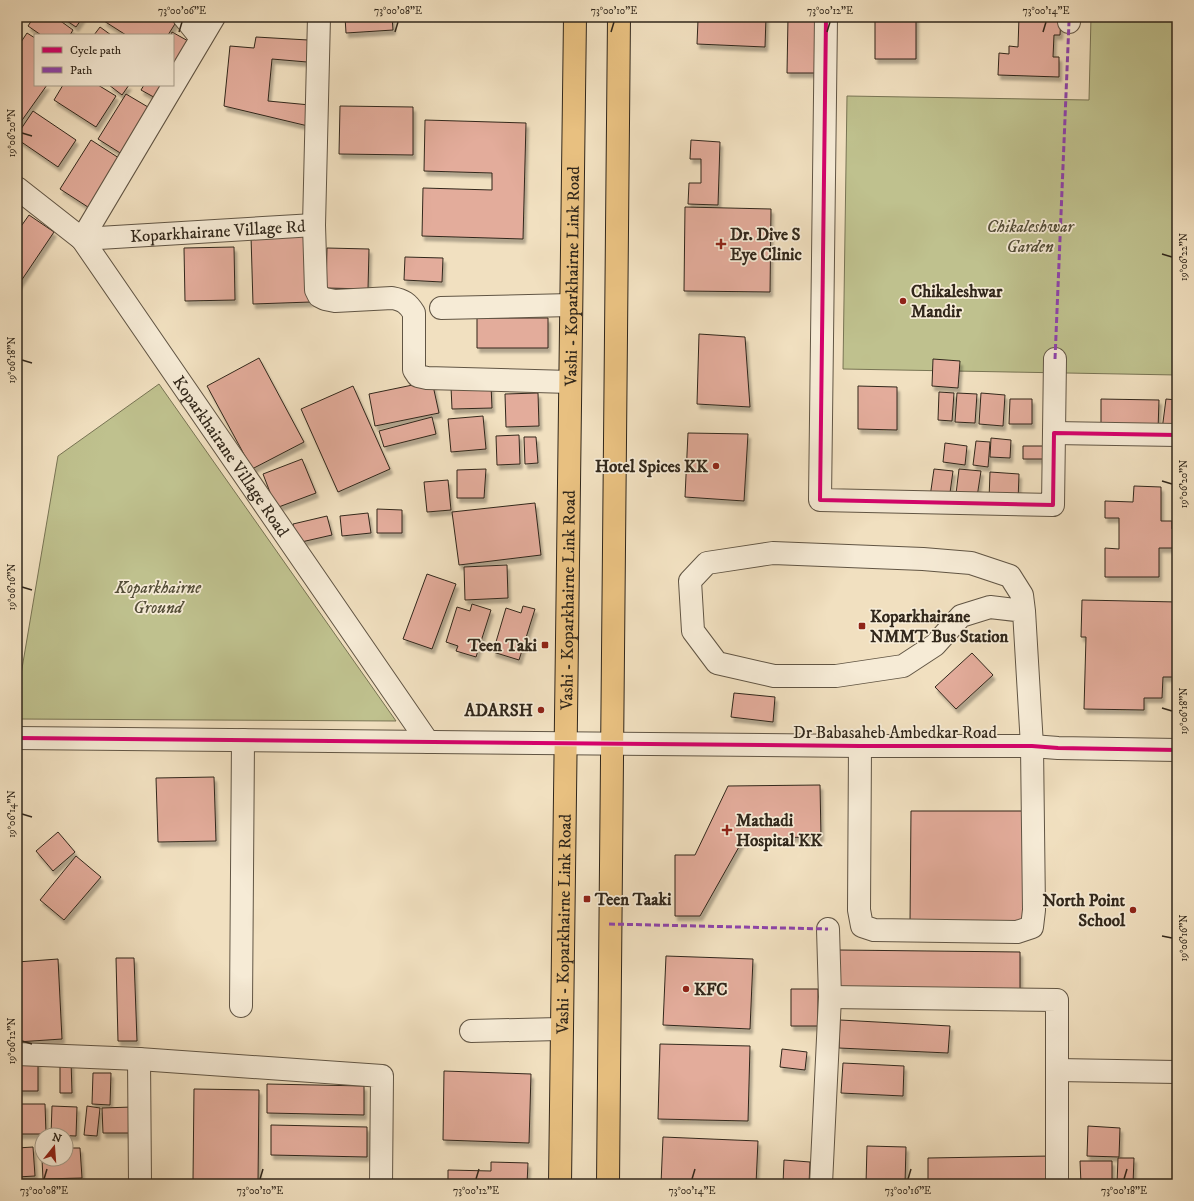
<svg xmlns="http://www.w3.org/2000/svg" width="1194" height="1201" font-family="'IM FELL DW Pica',serif">
<style>
.green{fill:#bfc18e;stroke:#787454}
.building{fill:#e3ac9b;stroke:#31271b;filter:url(#shadow)}
.lines{fill:none;stroke-linecap:round;stroke-linejoin:round}
.minor-casing{stroke:#615544;stroke-width:24}
.major-casing{stroke:#31271b;stroke-width:24}
.minor{stroke:#f6ebd6;stroke-width:22}
.major{stroke:#e8c080;stroke-width:22}
.quiet{stroke:#8e44ad;stroke-width:3;stroke-dasharray:6 3;stroke-linecap:butt}
.cycleway-casing{stroke:#f6ebd6;stroke-width:6}
.cycleway{stroke:#d6006c;stroke-width:4}
.ticks{fill:none;stroke:#31271b;stroke-width:1.5}
.poi-dot{fill:#8f2418;stroke:#f6ebd6;stroke-width:1.5}
.labels{text-anchor:middle;stroke-width:3.5;stroke-linejoin:round;paint-order:stroke}
.park-label{font-size:17px;font-style:italic;fill:#544e38;stroke:#f6ebd6}
.street-label{font-size:17px;fill:#31271b;stroke:#f6ebd6}
.poi-label{font-size:17px;font-weight:bold;fill:#31271b;stroke:#f6ebd6;text-anchor:start}
.neatline{fill:none;stroke:#31271b;stroke-width:1.5}
.ticks-label{font-size:10px;text-anchor:middle;fill:#31271b}
</style>
<defs>
<filter id="shadow"><feDropShadow dx="2.5" dy="4.5" stdDeviation="1" flood-color="#0004"/></filter>
</defs>
<rect width="100%" height="100%" fill="#f1e0c0"/>
<filter id="stains"><feTurbulence type="fractalNoise" baseFrequency=".005" numOctaves="4"/><feColorMatrix values="0 0 0 0 .2 0 0 0 0 .09 0 0 0 0 .02 0 0 0 .5 -.17"/></filter>
<radialGradient id="worn" r=".72"><stop offset=".6" stop-color="#630" stop-opacity="0"/><stop offset="1" stop-color="#630" stop-opacity=".3"/></radialGradient>
<path class="green" d="M 1091,17 L 1177,17 L 1177,375 L 843,369 L 847,96 L 1089,100 Z
M 159,384 L 396,721 L 17,719 L 17,698 L 58,456 Z"/>
<path class="building" d="M 34,17 L 55,17 L 73,30 L 70,35 L 41,35 L 28,26 Z
M 61,17 L 83,17 L 76,27 Z
M 106,17 L 175,17 L 178,19 L 168,35 L 126,35 L 104,21 Z
M 345,17 L 392,17 L 393,30 L 346,33 Z
M 711,17 L 766,17 L 765,47 L 697,44 L 698,20 L 711,21 Z
M 788,17 L 818,17 L 818,73 L 787,73 Z
M 875,17 L 916,17 L 916,59 L 875,59 Z
M 1019,17 L 1061,17 L 1060,35 L 1054,35 L 1053,57 L 1059,57 L 1059,77 L 998,75 L 999,53 L 1009,54 L 1009,46 L 1018,47 Z
M 100,27 L 111,35 L 94,35 Z
M 172,32 L 190,42 L 173,73 L 173,35 L 171,35 Z
M 27,33 L 35,38 L 35,85 L 47,85 L 20,123 L 17,121 L 17,48 Z
M 256,37 L 308,40 L 307,62 L 272,59 L 268,101 L 310,105 L 308,126 L 224,106 L 230,46 L 254,48 Z
M 63,85 L 98,85 L 116,96 L 96,127 L 54,100 Z
M 109,85 L 129,85 L 122,95 Z
M 144,85 L 167,85 L 159,100 L 141,90 Z
M 126,94 L 153,110 L 125,156 L 98,139 Z
M 340,106 L 413,107 L 413,155 L 339,154 Z
M 33,111 L 76,140 L 58,167 L 17,139 L 17,135 Z
M 425,120 L 526,123 L 523,239 L 422,236 L 423,188 L 492,190 L 492,173 L 424,171 Z
M 91,140 L 122,160 L 91,209 L 60,189 Z
M 691,140 L 720,142 L 718,205 L 688,204 L 689,183 L 701,183 L 701,159 L 690,159 Z
M 685,207 L 771,209 L 770,292 L 684,291 Z
M 29,215 L 54,232 L 19,284 L 17,283 L 17,232 Z
M 309,235 L 311,302 L 253,304 L 251,236 Z
M 234,247 L 235,300 L 185,301 L 184,248 Z
M 327,248 L 369,249 L 368,289 L 326,288 Z
M 405,257 L 443,258 L 442,282 L 404,280 Z
M 477,318 L 548,318 L 548,348 L 477,348 Z
M 699,334 L 745,337 L 750,407 L 697,404 Z
M 259,358 L 304,442 L 252,469 L 207,386 Z
M 933,359 L 960,361 L 958,388 L 932,386 Z
M 432,381 L 439,413 L 375,426 L 369,394 Z
M 491,385 L 492,408 L 452,409 L 451,387 Z
M 353,386 L 390,469 L 338,492 L 301,409 Z
M 858,386 L 897,387 L 897,430 L 858,429 Z
M 939,392 L 954,393 L 952,421 L 938,420 Z
M 538,393 L 539,426 L 506,427 L 505,394 Z
M 957,393 L 977,394 L 975,423 L 955,422 Z
M 981,393 L 1005,395 L 1003,426 L 979,424 Z
M 1010,399 L 1032,399 L 1032,424 L 1009,424 Z
M 1101,399 L 1159,400 L 1158,430 L 1101,430 Z
M 1166,399 L 1177,400 L 1177,424 L 1162,430 Z
M 483,416 L 486,449 L 451,452 L 448,419 Z
M 432,417 L 436,434 L 384,447 L 379,431 Z
M 688,433 L 748,434 L 744,501 L 685,497 Z
M 519,435 L 520,464 L 497,465 L 496,436 Z
M 524,437 L 536,437 L 538,463 L 525,464 Z
M 991,438 L 1011,440 L 1010,458 L 990,457 Z
M 976,441 L 990,442 L 988,467 L 973,465 Z
M 945,443 L 967,446 L 965,465 L 943,462 Z
M 1023,446 L 1051,446 L 1051,459 L 1023,459 Z
M 302,459 L 316,493 L 276,508 L 263,474 Z
M 486,469 L 484,498 L 457,498 L 457,470 Z
M 934,469 L 953,471 L 949,500 L 930,497 Z
M 959,469 L 981,471 L 977,497 L 956,494 Z
M 990,472 L 1019,474 L 1018,501 L 989,500 Z
M 448,480 L 451,510 L 427,512 L 424,482 Z
M 1134,486 L 1161,487 L 1161,521 L 1172,521 L 1172,529 L 1177,529 L 1177,548 L 1159,548 L 1159,577 L 1105,577 L 1105,548 L 1119,549 L 1119,518 L 1105,518 L 1105,501 L 1133,502 Z
M 535,503 L 541,555 L 459,565 L 452,512 Z
M 377,509 L 402,510 L 402,533 L 377,533 Z
M 368,513 L 371,533 L 342,536 L 340,516 Z
M 327,516 L 332,535 L 297,543 L 293,524 Z
M 507,565 L 508,598 L 465,600 L 464,567 Z
M 427,574 L 456,584 L 432,649 L 403,639 Z
M 1082,600 L 1177,602 L 1177,677 L 1163,677 L 1162,698 L 1144,698 L 1144,710 L 1084,709 L 1086,637 L 1081,637 Z
M 472,604 L 491,610 L 476,657 L 456,651 L 458,646 L 446,642 L 457,607 L 470,611 Z
M 523,606 L 535,609 L 519,660 L 493,652 L 506,608 L 521,613 Z
M 972,653 L 993,675 L 956,709 L 935,687 Z
M 734,693 L 775,697 L 773,722 L 731,717 Z
M 214,777 L 216,841 L 158,842 L 156,778 Z
M 820,785 L 821,837 L 744,838 L 700,916 L 675,916 L 675,855 L 695,855 L 728,786 Z
M 911,811 L 1023,811 L 1026,923 L 910,924 Z
M 58,832 L 75,852 L 53,871 L 36,851 Z
M 76,856 L 101,877 L 64,920 L 40,900 Z
M 839,950 L 1020,952 L 1020,989 L 839,987 Z
M 666,956 L 753,959 L 750,1029 L 663,1025 Z
M 116,958 L 134,958 L 137,1041 L 118,1041 Z
M 58,959 L 62,1039 L 17,1042 L 17,962 Z
M 791,989 L 818,989 L 818,1026 L 791,1026 Z
M 840,1020 L 950,1026 L 948,1053 L 839,1048 Z
M 660,1044 L 750,1046 L 748,1121 L 658,1119 Z
M 782,1049 L 807,1052 L 805,1070 L 780,1067 Z
M 60,1060 L 71,1060 L 72,1093 L 60,1093 Z
M 17,1061 L 38,1061 L 38,1091 L 17,1091 Z
M 843,1063 L 904,1066 L 903,1096 L 841,1093 Z
M 444,1071 L 531,1074 L 529,1143 L 443,1140 Z
M 93,1073 L 111,1073 L 110,1105 L 92,1104 Z
M 267,1084 L 364,1086 L 364,1115 L 267,1113 Z
M 194,1089 L 259,1090 L 258,1182 L 193,1180 Z
M 17,1104 L 45,1104 L 46,1134 L 17,1134 Z
M 52,1106 L 77,1107 L 76,1136 L 51,1135 Z
M 87,1106 L 100,1108 L 97,1136 L 84,1135 Z
M 132,1107 L 132,1133 L 103,1133 L 102,1108 Z
M 271,1125 L 367,1127 L 367,1157 L 271,1155 Z
M 1088,1126 L 1120,1128 L 1119,1157 L 1087,1156 Z
M 663,1137 L 758,1141 L 756,1184 L 661,1184 Z
M 867,1146 L 906,1147 L 905,1184 L 866,1184 Z
M 33,1147 L 35,1176 L 17,1177 L 17,1148 Z
M 66,1148 L 80,1148 L 82,1178 L 43,1179 L 42,1159 L 66,1159 Z
M 1051,1156 L 1051,1184 L 928,1184 L 928,1158 Z
M 1118,1158 L 1134,1158 L 1133,1184 L 1117,1184 Z
M 784,1160 L 810,1162 L 809,1184 L 783,1184 Z
M 1080,1161 L 1112,1161 L 1112,1184 L 1081,1184 Z
M 491,1162 L 528,1163 L 527,1184 L 448,1184 L 448,1170 L 491,1171 Z
M 22,1182 L 45,1182 L 45,1184 L 22,1184 Z
M 79,1182 L 104,1182 L 104,1184 L 79,1184 Z"/>
<g class="lines">
<g class="minor-casing">
<g id="minor">
<path d="M 184,17 L 201,38"/>
<path d="M 319,17 L 314,225 L 316,290 L 319,296 L 325,299 L 335,301 L 392,298 C 403,300 408,303 414,313 L 414,370 L 418,376 L 427,378 L 570,382"/>
<path d="M 826,17 L 820,500 L 1053,505 L 1055,359"/>
<path d="M 1069,17 L 1069,22"/>
<path id="s1" d="M 17,188 L 82,239 L 428,742"/>
<path d="M 82,239 L 214,17"/>
<path id="s2" d="M 82,239 L 314,225"/>
<path d="M 441,308 L 571,305"/>
<path d="M 1054,433 L 1177,435"/>
<path d="M 17,738 L 860,746 L 1032,746 L 1058,748 L 1177,750"/>
<path d="M 860,746 L 859,910 L 862,926 L 874,930 L 1017,932 L 1032,927 L 1034,910 L 1032,746 L 1024,611 L 1022,595 L 1010,576 L 971,563 L 923,559 L 773,553 L 707,563 L 690,581 L 693,631 L 717,663 L 774,676 L 836,676 L 903,666 L 935,645 L 961,616 L 990,607 L 1024,611"/>
<path d="M 830,997 L 1057,1000 L 1057,1184"/>
<path d="M 241,1006 L 243,740"/>
<path d="M 471,1031 L 559,1029 L 562,1028"/>
<path d="M 17,1054 L 139,1059 L 382,1076 L 381,1184"/>
<path d="M 139,1059 L 140,1184"/>
<path d="M 1057,1070 L 1177,1072"/>
<path d="M 821,1184 L 830,997 L 828,929"/>
</g>
</g>
<g class="major-casing">
<g id="major">
<path id="s3" d="M 560,1184 L 575,17"/>
<path d="M 608,1184 L 619,17"/>
</g>
</g>
<use href="#minor" class="minor"/>
<use href="#major" class="major"/>
<path class="quiet" d="M 1055,359 L 1069,22
M 609,924 L 828,929"/>
<g class="cycleway-casing">
<path id="cycleway" d="M 826,17 L 820,500 L 1053,505 L 1054,433 L 1177,435
M 17,738 L 860,746 L 1032,746 L 1058,748 L 1177,750"/>
</g>
<use href="#cycleway" class="cycleway"/>
</g>
<path class="ticks" d="M 179,32 L 182,22M 395,32 L 398,22M 611,32 L 614,22M 827,32 L 830,22M 1043,32 L 1046,22M 22,133 L 32,136M 1162,254 L 1172,257M 22,360 L 32,363M 1162,481 L 1172,484M 22,587 L 32,590M 1162,708 L 1172,711M 22,814 L 32,817M 1162,936 L 1172,938M 22,1041 L 32,1044M 44,1179 L 47,1169M 260,1179 L 263,1169M 476,1179 L 479,1169M 692,1179 L 695,1169M 908,1179 L 911,1169M 1124,1179 L 1127,1169"/>
<g class="poi-dot">
<path d="M719 238h4v4h4v4h-4v4h-4v-4h-4v-4h4z"/>
<circle cx="903" cy="301" r="4"/>
<circle cx="716" cy="466" r="4"/>
<rect x="858" y="622" width="8" height="8" rx="2"/>
<rect x="541" y="641" width="8" height="8" rx="2"/>
<circle cx="541" cy="710" r="4"/>
<path d="M725 824h4v4h4v4h-4v4h-4v-4h-4v-4h4z"/>
<rect x="583" y="895" width="8" height="8" rx="2"/>
<circle cx="1133" cy="910" r="4"/>
<circle cx="686" cy="989" r="4"/>
</g>
<g class="labels">
<g class="park-label">
<text x="1030" y="232">Chikaleshwar<tspan x="1030" dy="20">Garden</tspan></text>
<text x="158" y="593">Koparkhairne<tspan x="158" dy="20">Ground</tspan></text>
</g>
<g class="street-label">
<text dy="6" stroke="none"><textPath href="#s2" startOffset="136">Koparkhairane Village Rd</textPath></text>
<text dy="6" stroke="none"><textPath href="#s3" startOffset="908">Vashi - Koparkhairne Link Road</textPath></text>
<text dy="6" stroke="none"><textPath href="#s1" startOffset="346">Koparkhairane Village Road</textPath></text>
<text dy="6" stroke="none"><textPath href="#s3" startOffset="584">Vashi - Koparkhairne Link Road</textPath></text>
<text x="895" y="738">Dr Babasaheb Ambedkar Road</text>
<text dy="6" stroke="none"><textPath href="#s3" startOffset="260">Vashi - Koparkhairne Link Road</textPath></text>
</g>
<g class="poi-label">
<text x="730" y="240">Dr. Dive S<tspan x="730" dy="20">Eye Clinic</tspan></text>
<text x="911" y="297">Chikaleshwar<tspan x="911" dy="20">Mandir</tspan></text>
<text x="708" y="472" text-anchor="end">Hotel Spices KK</text>
<text x="870" y="622">Koparkhairane<tspan x="870" dy="20">NMMT Bus Station</tspan></text>
<text x="537" y="651" text-anchor="end">Teen Taki</text>
<text x="533" y="716" text-anchor="end">ADARSH</text>
<text x="736" y="826">Mathadi<tspan x="736" dy="20">Hospital KK</tspan></text>
<text x="595" y="905">Teen Taaki</text>
<text x="1125" y="906" text-anchor="end">North Point<tspan x="1125" dy="20">School</tspan></text>
<text x="694" y="995">KFC</text>
</g>
</g>
<rect width="1194" height="1201" fill="none" stroke="#f1e0c0" stroke-width="44"/>
<rect x="34" y="34" width="140" height="52" fill="#f6ebd6" stroke="#a79d8b"/>
<rect x="42" y="47" width="20" height="6" fill="#d6006c" stroke="#a79d8b"/>
<text x="70" y="54" font-size="12" fill="#31271b">Cycle path</text>
<rect x="42" y="67" width="20" height="6" fill="#8e44ad" stroke="#a79d8b"/>
<text x="70" y="74" font-size="12" fill="#31271b">Path</text>
<g transform="translate(54 1147) rotate(17)"><circle r="19" fill="#f6ebd6" stroke="#a79d8b"/>
<path d="M0-3L7 15L0 10L-7 15Z" fill="#8f2418"/>
<text y="-6" font-size="11" font-weight="bold" text-anchor="middle" fill="#31271b">N</text>
</g>
<rect x="22" y="22" width="1150" height="1157" class="neatline"/>
<g class="ticks-label">
<text x="182" y="14">73°00'06"E</text>
<text x="398" y="14">73°00'08"E</text>
<text x="614" y="14">73°00'10"E</text>
<text x="830" y="14">73°00'12"E</text>
<text x="1046" y="14">73°00'14"E</text>
<text transform="translate(11 133) rotate(-90)" y="4">19°06'20"N</text>
<text transform="translate(1183 257) rotate(-90)" y="4">19°06'22"N</text>
<text transform="translate(11 360) rotate(-90)" y="4">19°06'18"N</text>
<text transform="translate(1183 484) rotate(-90)" y="4">19°06'20"N</text>
<text transform="translate(11 587) rotate(-90)" y="4">19°06'16"N</text>
<text transform="translate(1183 711) rotate(-90)" y="4">19°06'18"N</text>
<text transform="translate(11 814) rotate(-90)" y="4">19°06'14"N</text>
<text transform="translate(1183 938) rotate(-90)" y="4">19°06'16"N</text>
<text transform="translate(11 1041) rotate(-90)" y="4">19°06'12"N</text>
<text x="44" y="1194">73°00'08"E</text>
<text x="260" y="1194">73°00'10"E</text>
<text x="476" y="1194">73°00'12"E</text>
<text x="692" y="1194">73°00'14"E</text>
<text x="908" y="1194">73°00'16"E</text>
<text x="1124" y="1194">73°00'18"E</text>
</g>
<rect width="100%" height="100%" filter="url(#stains)"/>
<rect width="100%" height="100%" fill="url(#worn)"/>
</svg>
